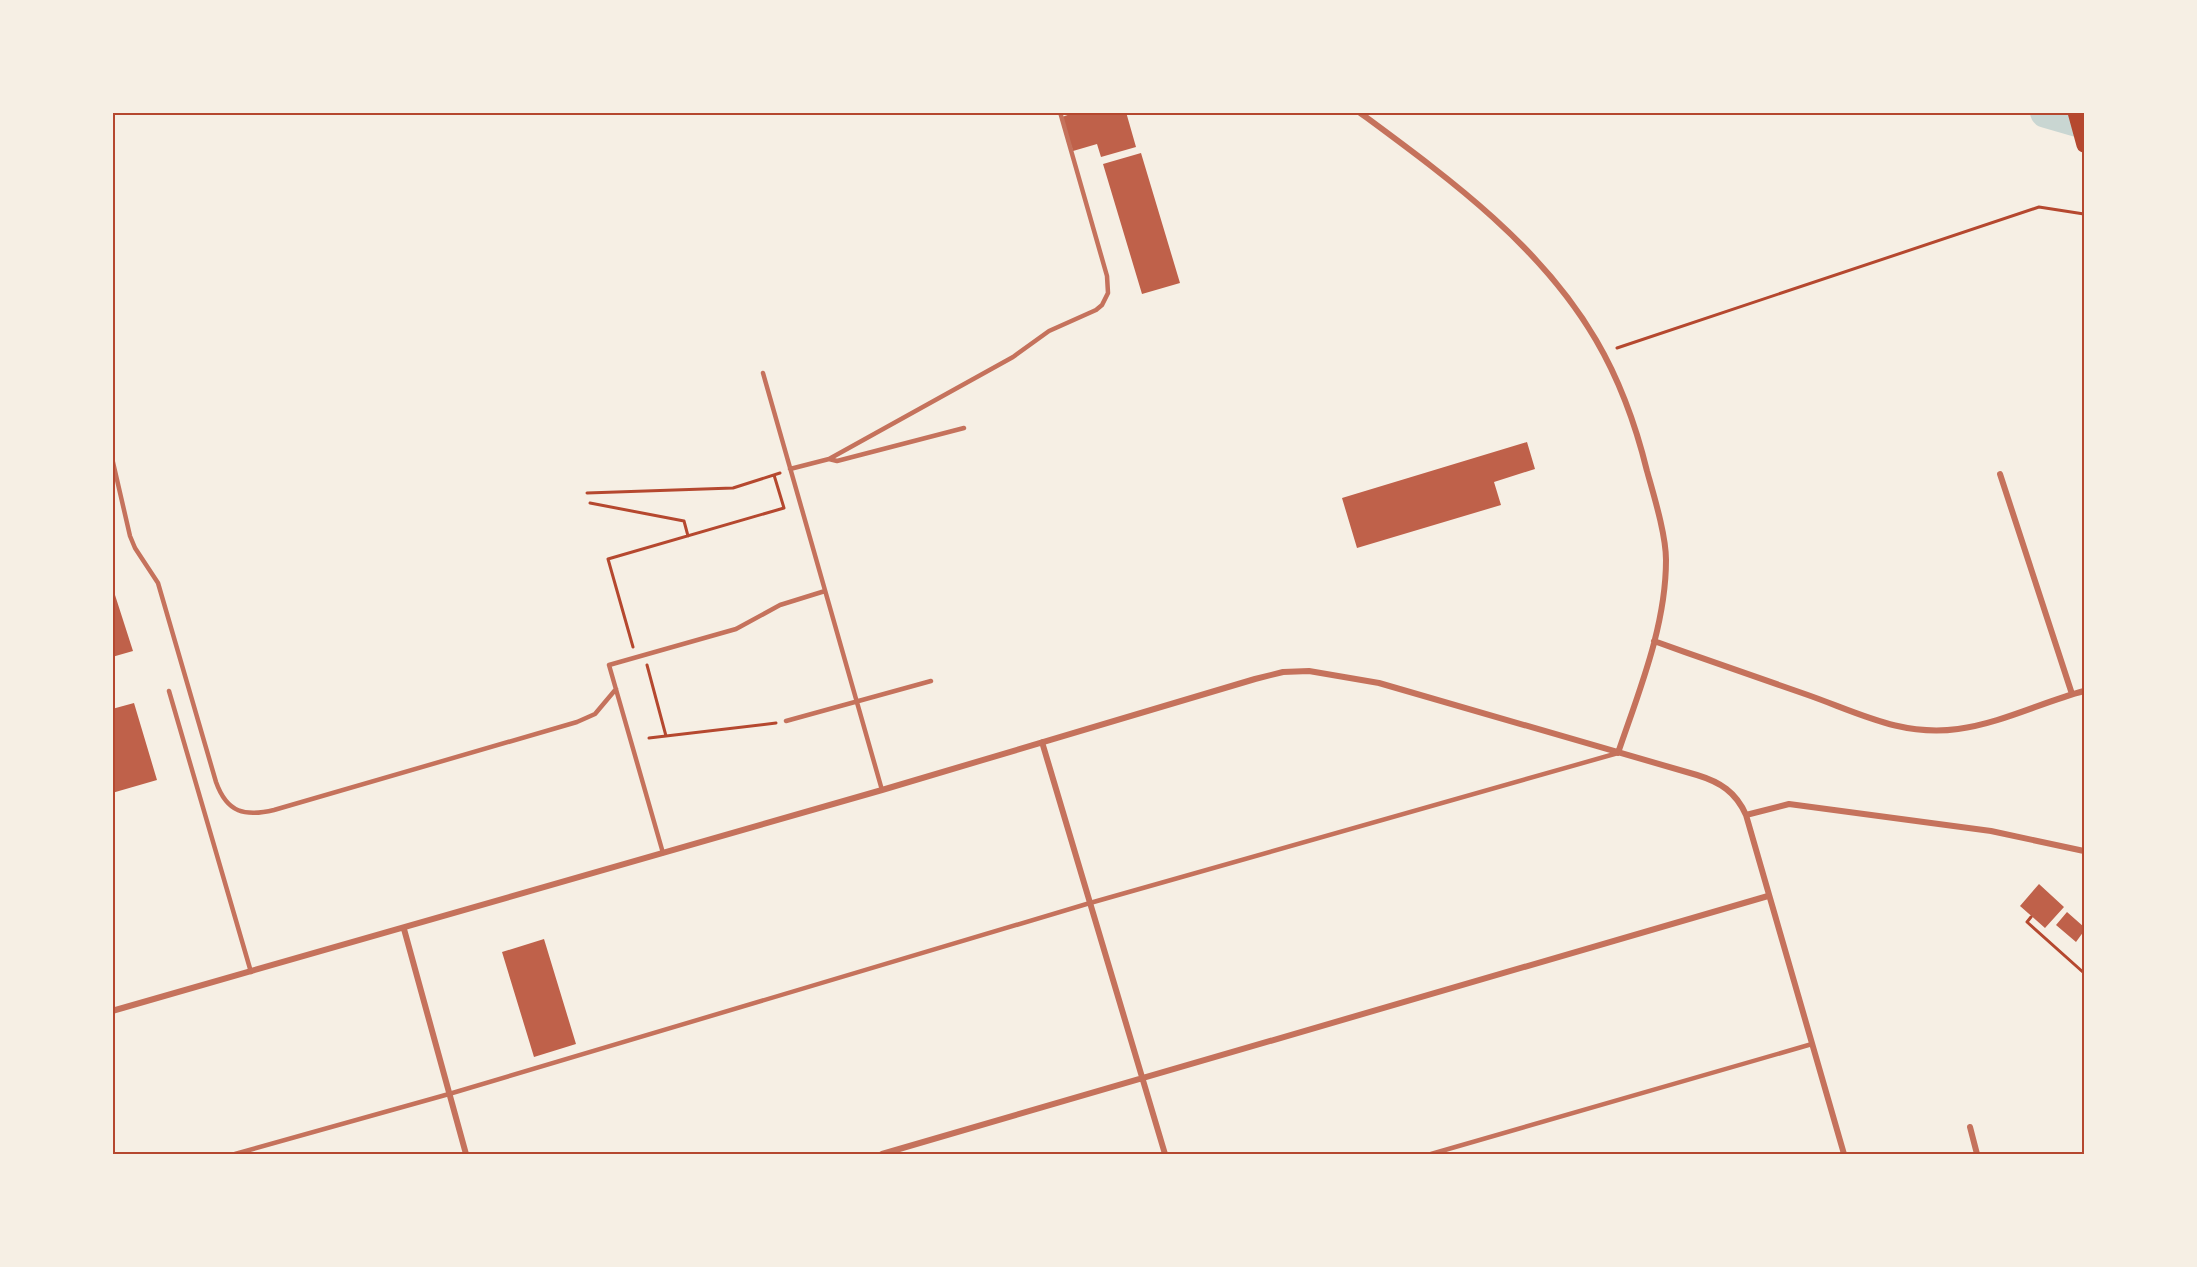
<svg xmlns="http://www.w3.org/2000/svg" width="2197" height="1267" font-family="'Work Sans',sans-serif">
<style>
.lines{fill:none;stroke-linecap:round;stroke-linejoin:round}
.river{stroke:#c9d6d2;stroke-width:32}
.building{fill:#bf614a}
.path{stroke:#b5482f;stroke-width:3}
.service{stroke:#c5725c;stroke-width:4.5}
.minor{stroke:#c5725c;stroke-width:6}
.primary{stroke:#b5482f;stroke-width:15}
.neatline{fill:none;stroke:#b5482f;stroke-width:2}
</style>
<rect width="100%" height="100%" fill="#f6efe4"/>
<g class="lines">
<path class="river" d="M 2046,112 L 2084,123"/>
</g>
<path class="building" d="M 1076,112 L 1126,112 L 1136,147 L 1101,157 L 1097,144 L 1073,151 L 1062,117 Z
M 1141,153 L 1180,283 L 1142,294 L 1103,164 Z
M 1527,442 L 1535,469 L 1494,482 L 1501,505 L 1357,548 L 1342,498 Z
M 115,595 L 133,651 L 112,657 L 112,596 Z
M 134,703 L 157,780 L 112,793 L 112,709 Z
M 2039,884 L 2064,907 L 2045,928 L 2020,906 Z
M 2067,912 L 2084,927 L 2084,931 L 2076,942 L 2056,925 Z
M 544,939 L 576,1044 L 534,1057 L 502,952 Z"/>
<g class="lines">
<path class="path" d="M 1617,348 L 2039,207 L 2084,214
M 587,493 L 733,488 L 780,473
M 590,503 L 684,521 L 688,536
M 633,647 L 608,559 L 784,508 L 774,475
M 647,665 L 666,736
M 649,738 L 776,723
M 2031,917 L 2027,922 L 2084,973"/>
<path class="service" d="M 763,373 L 882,790
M 112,458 L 130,536 L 135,548 L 158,583 L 216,782 C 227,813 245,817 274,810 L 577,722 L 595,714 L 616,689
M 829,459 L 1013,357 L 1049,331 L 1096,310 L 1102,305 L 1108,293 L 1107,276 L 1060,112
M 790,469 L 829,459 L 837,461 L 964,428
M 169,691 L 251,972
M 786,721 L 931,681
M 663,853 L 609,665 L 736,629 L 780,605 L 825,591
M 235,1154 L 449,1094 L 1090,903 L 1618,753
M 1431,1154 L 1812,1044"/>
<path class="minor" d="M 1359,112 C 1447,177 1540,244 1596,340 C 1620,381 1636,426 1647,471 C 1654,496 1666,535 1666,560 C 1666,626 1639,691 1618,753
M 2000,474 L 2072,694
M 1654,641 C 1704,659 1754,676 1805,694 C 1857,712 1901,737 1958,729 C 2002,723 2042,702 2084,691
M 1042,742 L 1165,1154
M 1746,815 L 1789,804 L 1991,831 L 2084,851
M 404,929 L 466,1154
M 112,1011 L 882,790 L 1255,679 L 1283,672 L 1309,671 L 1379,683 L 1697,775 C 1720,782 1736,792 1746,815 L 1844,1154
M 1970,1127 L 1977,1154
M 882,1154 L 1768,896"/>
<path class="primary" d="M 2075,112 L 2084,145"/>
</g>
<rect width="2197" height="1267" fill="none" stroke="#f6efe4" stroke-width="228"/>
<rect x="114" y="114" width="1969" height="1039" class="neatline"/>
</svg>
